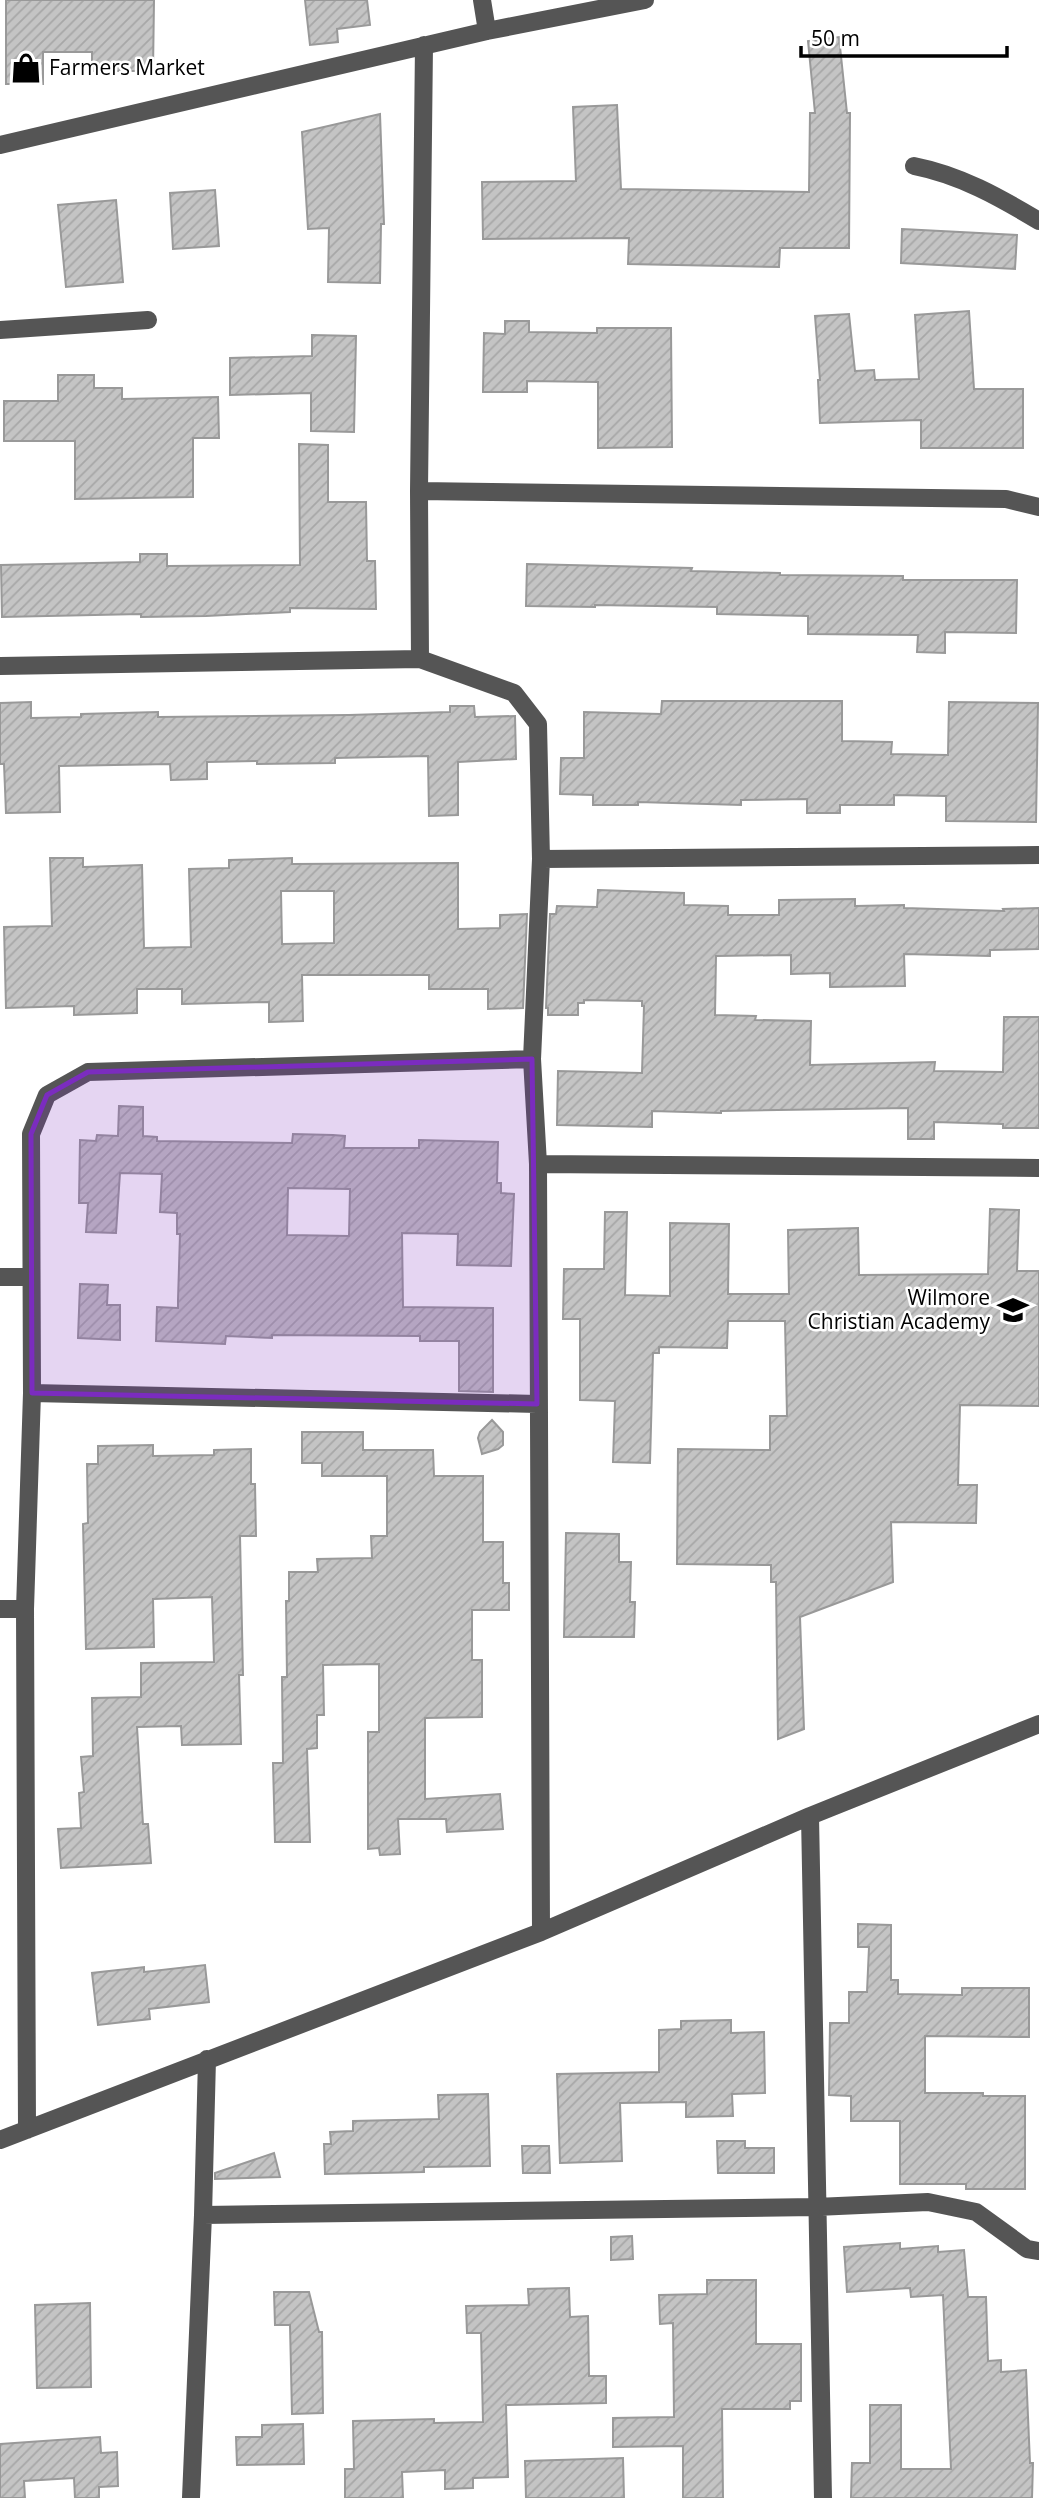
<svg xmlns="http://www.w3.org/2000/svg" width="1039" height="2498" font-family="'Open Sans',sans-serif">
<style>
.building{fill:url(#building-hatch);stroke:#999;stroke-width:2;fill-rule:evenodd}
.lines{fill:none;stroke-linecap:round;stroke-linejoin:round}
.minor{stroke:#555;stroke-width:18}
.marked{fill:#7b2cbf;fill-opacity:0.2;stroke:#7b2cbf;stroke-width:5;stroke-linejoin:round}
.labels{text-anchor:middle;stroke-width:5;stroke-linejoin:round;paint-order:stroke}
.poi-label{font-size:21px;fill:#000;stroke:#fff;text-anchor:start}
</style>
<defs>
<pattern id="building-hatch" width="6" height="6" patternUnits="userSpaceOnUse" patternTransform="scale(1.75)"><rect width="6" height="6" fill="#c4c4c4"/><path d="M-1 1l2-2M0 6l6-6M5 7l2-2" fill="none" stroke="#a7a7a7"/></pattern>
</defs>
<rect width="100%" height="100%" fill="#fff"/>
<path class="building" d="M 6,0 L 154,0 L 153,71 L 92,71 L 92,52 L 43,52 L 43,84 L 6,84 Z
M 305,0 L 367,0 L 370,25 L 337,29 L 338,42 L 310,45 Z
M 839,37 L 847,113 L 850,113 L 849,248 L 780,248 L 779,267 L 628,264 L 629,238 L 483,239 L 482,182 L 576,181 L 573,107 L 617,105 L 621,189 L 809,192 L 810,113 L 815,113 L 808,41 Z
M 380,114 L 384,224 L 381,224 L 380,283 L 328,282 L 329,228 L 308,229 L 302,132 Z
M 215,190 L 219,246 L 173,249 L 170,193 Z
M 116,200 L 123,282 L 66,287 L 58,205 Z
M 902,229 L 1017,235 L 1015,269 L 901,263 Z
M 969,311 L 974,389 L 1023,389 L 1023,448 L 921,448 L 921,420 L 820,423 L 818,380 L 820,380 L 815,316 L 849,314 L 855,371 L 874,370 L 875,380 L 919,379 L 915,315 Z
M 505,321 L 529,321 L 529,332 L 597,333 L 597,328 L 671,328 L 672,447 L 598,448 L 598,382 L 527,381 L 527,392 L 483,392 L 484,333 L 505,334 Z
M 312,335 L 356,336 L 354,432 L 311,431 L 311,393 L 230,395 L 230,358 L 312,356 Z
M 58,375 L 94,375 L 94,388 L 122,388 L 122,399 L 218,397 L 219,438 L 193,438 L 193,497 L 75,499 L 75,441 L 4,441 L 4,401 L 58,401 Z
M 299,444 L 328,445 L 328,502 L 366,502 L 367,561 L 375,561 L 376,609 L 290,608 L 290,612 L 206,616 L 141,617 L 141,614 L 2,617 L 1,565 L 140,562 L 140,554 L 167,554 L 167,566 L 300,565 Z
M 527,564 L 692,568 L 691,571 L 780,573 L 780,575 L 903,576 L 903,580 L 1017,580 L 1016,633 L 945,632 L 945,653 L 917,652 L 918,635 L 808,634 L 808,616 L 717,614 L 717,607 L 595,605 L 595,607 L 526,606 Z
M 662,701 L 842,701 L 842,741 L 892,742 L 891,754 L 948,755 L 949,702 L 1038,703 L 1036,822 L 946,821 L 946,796 L 894,795 L 894,805 L 840,805 L 840,813 L 807,813 L 807,799 L 741,800 L 741,805 L 638,802 L 638,805 L 593,805 L 593,795 L 560,794 L 561,758 L 584,758 L 584,712 L 661,714 Z
M 31,702 L 31,718 L 81,717 L 81,714 L 158,712 L 158,717 L 349,715 L 450,712 L 450,706 L 474,706 L 475,717 L 515,716 L 516,759 L 458,762 L 458,815 L 429,816 L 428,756 L 335,758 L 335,763 L 257,764 L 257,761 L 207,762 L 207,779 L 171,780 L 170,764 L 59,766 L 60,812 L 6,813 L 4,764 L 0,764 L 0,703 Z
M 50,858 L 83,858 L 83,867 L 142,865 L 144,948 L 191,947 L 189,869 L 229,868 L 229,860 L 292,858 L 292,864 L 458,863 L 458,929 L 500,928 L 500,915 L 527,914 L 523,1008 L 488,1009 L 488,989 L 429,989 L 429,975 L 302,975 L 303,1021 L 269,1022 L 269,1002 L 182,1004 L 182,989 L 137,989 L 137,1013 L 74,1015 L 74,1006 L 6,1008 L 4,927 L 52,926 ZM 281,891 L 334,891 L 334,943 L 282,944 Z
M 598,890 L 684,893 L 684,905 L 728,906 L 728,915 L 779,915 L 779,900 L 855,899 L 855,906 L 904,905 L 904,908 L 1004,911 L 1003,909 L 1039,908 L 1039,949 L 990,950 L 990,956 L 904,954 L 905,986 L 830,987 L 830,973 L 791,974 L 791,955 L 716,956 L 715,1015 L 756,1016 L 755,1020 L 811,1021 L 810,1065 L 935,1062 L 934,1071 L 1003,1072 L 1004,1017 L 1039,1017 L 1039,1128 L 1003,1128 L 1003,1124 L 934,1122 L 934,1139 L 908,1139 L 908,1108 L 721,1111 L 721,1113 L 652,1111 L 652,1127 L 557,1125 L 558,1071 L 642,1073 L 644,1006 L 642,1006 L 642,1001 L 584,1000 L 584,1003 L 578,1003 L 578,1015 L 548,1015 L 548,1008 L 546,1008 L 550,914 L 556,914 L 557,906 L 597,907 Z
M 119,1106 L 143,1107 L 143,1136 L 157,1137 L 157,1141 L 292,1143 L 293,1134 L 333,1135 L 345,1136 L 344,1148 L 419,1148 L 419,1140 L 498,1142 L 497,1183 L 501,1183 L 501,1193 L 514,1194 L 511,1266 L 457,1265 L 458,1234 L 402,1233 L 403,1307 L 493,1308 L 493,1392 L 459,1391 L 459,1341 L 420,1341 L 420,1336 L 272,1335 L 272,1338 L 226,1336 L 225,1344 L 156,1341 L 157,1307 L 178,1308 L 178,1300 L 180,1234 L 177,1234 L 177,1213 L 160,1212 L 162,1174 L 120,1173 L 116,1233 L 86,1232 L 88,1203 L 79,1203 L 80,1140 L 96,1141 L 97,1135 L 118,1136 ZM 288,1188 L 350,1189 L 349,1236 L 287,1235 Z
M 990,1209 L 1019,1210 L 1017,1271 L 1039,1271 L 1039,1406 L 960,1405 L 958,1485 L 977,1485 L 976,1523 L 891,1522 L 893,1582 L 800,1617 L 804,1729 L 778,1739 L 776,1582 L 771,1582 L 771,1565 L 677,1564 L 678,1449 L 770,1450 L 770,1416 L 787,1416 L 785,1321 L 728,1321 L 727,1348 L 659,1347 L 659,1353 L 653,1353 L 650,1463 L 613,1462 L 615,1401 L 580,1400 L 580,1319 L 563,1319 L 564,1269 L 604,1269 L 605,1212 L 627,1212 L 625,1295 L 670,1296 L 670,1223 L 729,1224 L 728,1294 L 789,1294 L 788,1230 L 858,1228 L 859,1275 L 988,1274 Z
M 80,1284 L 108,1285 L 107,1305 L 120,1305 L 120,1340 L 78,1338 Z
M 492,1420 L 503,1432 L 503,1445 L 498,1449 L 482,1454 L 478,1438 L 480,1432 Z
M 302,1432 L 363,1432 L 363,1450 L 433,1450 L 434,1476 L 483,1476 L 483,1542 L 503,1542 L 503,1583 L 509,1583 L 509,1610 L 472,1610 L 472,1660 L 482,1660 L 482,1717 L 425,1718 L 425,1799 L 500,1794 L 503,1829 L 447,1832 L 446,1819 L 398,1819 L 400,1854 L 380,1855 L 379,1848 L 368,1849 L 368,1732 L 379,1732 L 379,1664 L 323,1665 L 324,1715 L 317,1715 L 317,1748 L 307,1749 L 310,1842 L 275,1842 L 273,1763 L 283,1763 L 282,1677 L 287,1677 L 286,1601 L 289,1601 L 289,1572 L 318,1572 L 317,1559 L 372,1558 L 371,1536 L 387,1536 L 387,1476 L 322,1476 L 322,1463 L 302,1463 Z
M 153,1445 L 153,1456 L 214,1455 L 214,1450 L 251,1449 L 251,1484 L 255,1484 L 256,1536 L 240,1536 L 243,1675 L 239,1675 L 241,1744 L 182,1745 L 181,1726 L 137,1727 L 143,1824 L 148,1824 L 151,1863 L 61,1868 L 58,1829 L 81,1828 L 79,1793 L 84,1792 L 81,1757 L 93,1756 L 92,1698 L 141,1697 L 141,1663 L 214,1662 L 212,1597 L 153,1599 L 154,1647 L 86,1649 L 83,1524 L 88,1523 L 87,1464 L 98,1464 L 98,1446 Z
M 566,1533 L 619,1534 L 619,1562 L 631,1562 L 630,1602 L 635,1602 L 634,1637 L 564,1637 Z
M 858,1924 L 891,1925 L 891,1980 L 898,1980 L 898,1994 L 962,1995 L 962,1988 L 1029,1988 L 1029,2037 L 925,2036 L 925,2093 L 983,2093 L 983,2096 L 1025,2096 L 1025,2189 L 966,2189 L 966,2184 L 900,2184 L 900,2121 L 851,2121 L 851,2096 L 829,2095 L 830,2023 L 849,2023 L 849,1992 L 867,1992 L 869,1947 L 858,1947 Z
M 205,1965 L 209,2002 L 149,2009 L 150,2019 L 98,2025 L 92,1973 L 144,1967 L 144,1972 Z
M 731,2020 L 731,2033 L 764,2032 L 765,2093 L 732,2094 L 733,2116 L 686,2117 L 686,2102 L 620,2103 L 622,2161 L 560,2163 L 557,2074 L 659,2072 L 659,2030 L 681,2029 L 681,2021 Z
M 488,2094 L 490,2166 L 424,2167 L 424,2172 L 325,2174 L 324,2144 L 331,2144 L 330,2132 L 353,2131 L 353,2121 L 439,2119 L 438,2095 Z
M 717,2141 L 745,2141 L 745,2148 L 774,2148 L 774,2173 L 718,2173 Z
M 522,2146 L 549,2146 L 550,2173 L 523,2173 Z
M 274,2153 L 280,2177 L 215,2179 L 215,2173 Z
M 632,2236 L 633,2259 L 611,2260 L 611,2237 Z
M 900,2243 L 900,2249 L 938,2246 L 938,2252 L 964,2250 L 968,2297 L 986,2297 L 988,2361 L 1001,2360 L 1001,2372 L 1026,2370 L 1030,2463 L 1033,2463 L 1032,2498 L 851,2498 L 852,2463 L 870,2463 L 870,2405 L 901,2405 L 901,2469 L 951,2469 L 943,2295 L 911,2297 L 910,2288 L 847,2292 L 844,2247 Z
M 707,2280 L 756,2280 L 756,2344 L 801,2344 L 801,2401 L 790,2401 L 790,2409 L 722,2409 L 723,2498 L 683,2498 L 683,2446 L 613,2447 L 613,2418 L 674,2417 L 673,2323 L 660,2324 L 659,2295 L 707,2294 Z
M 569,2288 L 570,2317 L 588,2316 L 589,2376 L 606,2376 L 606,2403 L 506,2405 L 508,2477 L 473,2478 L 473,2488 L 445,2489 L 445,2470 L 402,2472 L 403,2498 L 345,2498 L 345,2469 L 354,2469 L 353,2421 L 434,2419 L 434,2423 L 483,2422 L 481,2333 L 467,2333 L 466,2306 L 529,2305 L 528,2289 Z
M 274,2292 L 309,2292 L 319,2332 L 322,2332 L 323,2413 L 292,2414 L 290,2325 L 275,2325 Z
M 90,2303 L 91,2387 L 37,2388 L 35,2305 Z
M 303,2424 L 304,2464 L 237,2465 L 236,2437 L 262,2437 L 262,2425 Z
M 100,2437 L 101,2453 L 117,2452 L 118,2486 L 99,2487 L 99,2498 L 75,2498 L 74,2478 L 24,2481 L 25,2498 L 0,2498 L 0,2444 Z
M 623,2458 L 624,2498 L 526,2498 L 525,2461 Z"/>
<g class="lines">
<path class="minor" d="M 482,0 L 487,31
M 0,145 L 487,31 L 645,0
M 914,166 C 960,175 999,197 1039,221
M 0,330 L 148,320
M 419,491 L 1006,499 L 1039,507
M 420,659 L 419,491 L 424,45
M 0,666 L 420,659 L 514,693 L 538,724 L 541,859 L 532,1059 L 538,1164 L 541,1932
M 541,859 L 1039,855
M 538,1164 L 1039,1168
M 0,1277 L 31,1277
M 32,1393 L 537,1404
M 0,1609 L 25,1609
M 810,1816 L 823,2498
M 207,2059 L 203,2215 L 816,2207 L 928,2202 L 976,2212 L 1027,2249 L 1039,2251
M 27,2130 L 25,1609 L 32,1393 L 31,1134 L 47,1095 L 88,1072 L 532,1059
M 0,2140 L 541,1932 L 810,1816 L 1039,1724
M 191,2498 L 203,2215"/>
</g>
<path class="marked" d="M 532,1059 L 537,1404 L 32,1393 L 31,1134 L 47,1095 L 88,1072 Z"/>
<defs>
<g id="shop-bare" transform="scale(2.415)"><path d="M-5-2.5h2.3a2.7 3.5 0 0 1 5.4 0H5L5.5 6h-11ZM-1.5-2.5h3a1.5 2.3 0 0 0-3 0Z" fill="#000" stroke="#fff" stroke-width="2.5" paint-order="stroke"/></g>
<g id="university-bare" transform="scale(2.415)"><path d="M0-5L7-2L0 1L-7-2ZM-4 1L0 2.5L4 1V4Q0 6-4 4Z" fill="#000" stroke="#fff" stroke-width="2.5" paint-order="stroke"/></g>
</defs>
<g fill-rule="evenodd">
<use href="#shop-bare" x="26" y="68"/>
<use href="#university-bare" x="1013" y="1310"/>
</g>
<g class="labels">
<g class="poi-label">
<text x="49" y="75">Farmers Market</text>
<text x="990" y="1305" text-anchor="end">Wilmore<tspan x="990" dy="24">Christian Academy</tspan></text>
</g>
</g>
<path d="M801 46v10h206v-10" fill="none" stroke="#000000" stroke-width="3.5"/>
<text x="811" y="46" font-size="21" fill="#000000" stroke="#ffffff" stroke-width="5" paint-order="stroke">50 m</text>
</svg>
